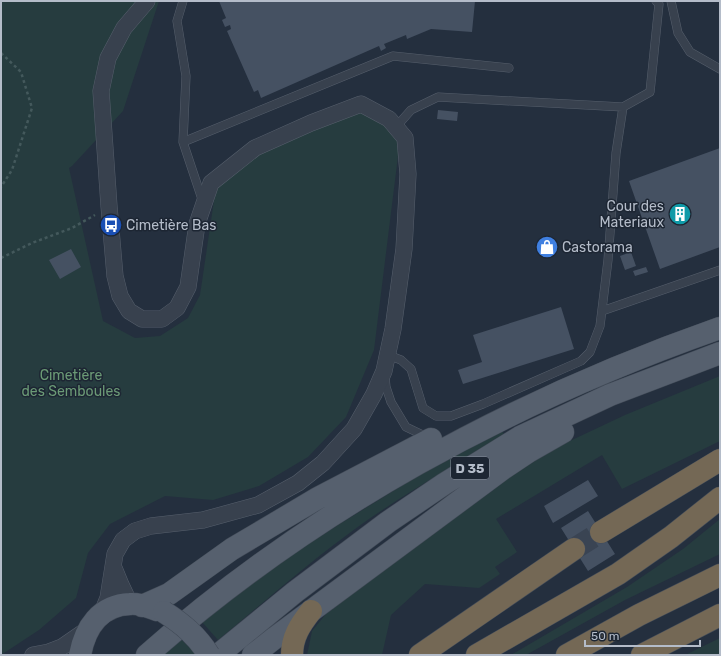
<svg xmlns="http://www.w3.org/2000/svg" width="721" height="656" font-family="Rubik,sans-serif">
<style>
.green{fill:#263c3f}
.building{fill:#455162}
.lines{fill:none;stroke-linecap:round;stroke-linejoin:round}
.motorway-tunnel{stroke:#3a4453;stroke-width:22;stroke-dasharray:22 11;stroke-linecap:butt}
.service-casing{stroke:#565f6c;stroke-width:9}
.minor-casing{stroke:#565f6c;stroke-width:17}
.primary-casing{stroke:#414a57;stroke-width:23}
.motorway-casing{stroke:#434c59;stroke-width:23}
.path{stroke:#44595c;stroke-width:2.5;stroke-dasharray:3 3;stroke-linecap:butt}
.service{stroke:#38414e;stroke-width:8}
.minor{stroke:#38414e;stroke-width:16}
.primary{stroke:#56606e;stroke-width:22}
.motorway{stroke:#746855;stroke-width:22}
.primary-bridge-casing{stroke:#414a57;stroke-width:23;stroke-linecap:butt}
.primary-bridge{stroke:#56606e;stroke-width:22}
.labels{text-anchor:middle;stroke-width:3;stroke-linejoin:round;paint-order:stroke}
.shield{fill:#1d2633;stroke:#878f9c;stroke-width:1}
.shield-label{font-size:13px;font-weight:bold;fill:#b4bcc9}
.poi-label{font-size:14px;fill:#b4bcc9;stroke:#1d2633;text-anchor:start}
.park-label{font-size:14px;fill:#6b9a76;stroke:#1d2633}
</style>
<rect width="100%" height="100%" fill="#242f3e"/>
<path class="green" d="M 1,1 L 159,1 L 123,111 L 72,166 L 69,168 L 103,321 L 135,338 L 160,336 L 188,318 L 200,295 L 216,187 L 260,152 L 362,110 L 386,124 L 400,140 L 374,350 L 346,417 L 308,457 L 259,486 L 213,500 L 165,496 L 110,524 L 88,553 L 76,598 L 39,630 L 1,655 Z
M 720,376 L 720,441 L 622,489 L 602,455 L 496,519 L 517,552 L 495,567 L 500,574 L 479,588 L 425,584 L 391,615 L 382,655 L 307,655 L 312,631 L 326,614 L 450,517 L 519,471 L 555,448 L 625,415 Z
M 502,430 L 505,437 C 454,465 402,495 355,529 C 307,564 263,603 218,640 L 202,622 L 255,580 L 304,546 L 429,469 Z
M 720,519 L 720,554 L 625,600 L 526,655 L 511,655 L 627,587 L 683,549 Z
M 720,638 L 720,655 L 685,655 Z
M 181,639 L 195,653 L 194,655 L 161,655 Z"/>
<path class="building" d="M 219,1 L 475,1 L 472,32 L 431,29 L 407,39 L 406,35 L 384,44 L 386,48 L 381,51 L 379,46 L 261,98 L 258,90 L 254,92 L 227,31 L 231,29 L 230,25 L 225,27 L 222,20 L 226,18 Z
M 438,110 L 458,112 L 457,121 L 437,119 Z
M 720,148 L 720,247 L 660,269 L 629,181 Z
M 71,249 L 81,267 L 60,279 L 49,260 Z
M 631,252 L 636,266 L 625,270 L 620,256 Z
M 646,267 L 648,272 L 635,276 L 633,271 Z
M 561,307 L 574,349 L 463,384 L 458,370 L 482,362 L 473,335 Z
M 588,480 L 598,496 L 553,523 L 544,506 Z
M 588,511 L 615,554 L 588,571 L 561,528 Z"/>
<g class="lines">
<path class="motorway-tunnel" d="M 574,549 L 601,532"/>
<g class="service-casing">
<path id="service" d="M 183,1 L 177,21 L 186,76 L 183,142 L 201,196 L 204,201
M 671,1 L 678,33 L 690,52 L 720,69
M 396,127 L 411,110 L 438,97 L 623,107 L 650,92 L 659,4 L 656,1
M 183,142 L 393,56 L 509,68
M 602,311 L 720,270
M 388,355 L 401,360 L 411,369 L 423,408 L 436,416 L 451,416 L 483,404 L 581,361 L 590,352 L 600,326 L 608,260 L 616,153 L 623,107
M 385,377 L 386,387 L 391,402 L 406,427 L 427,437"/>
</g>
<g class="minor-casing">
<path id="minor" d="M 114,568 L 121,585 L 130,604
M 101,615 L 108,598 L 115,554 L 123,540 L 135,531 L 151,526 L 203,520 L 258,505 L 298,483 L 323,463 L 354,429 L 374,394 L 384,371 L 393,329 L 404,249 L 408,174 L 405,138 L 389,119 L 361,104 L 311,123 L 255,148 L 211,183 L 197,224 L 188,287 L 177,308 L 162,319 L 142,319 L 129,311 L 120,296 L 115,276 L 109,206 L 101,91 L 108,58 L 124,28 L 147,1
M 33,655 L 49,652 L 62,647 L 88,629"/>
</g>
<g class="primary-casing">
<path id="primary" d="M 142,606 L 169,594 L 232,549 L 318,498 L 431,439
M 80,655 C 85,628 100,605 130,604 C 139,603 148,607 157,610
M 147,655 C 313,508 512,401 720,328
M 218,655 L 295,592 L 388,522 L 444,484 L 520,437 L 610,395 L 720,353
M 253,655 L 276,637 L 504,468 L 528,452 L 563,432"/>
</g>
<g class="motorway-casing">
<path id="motorway" d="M 601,532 L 720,460
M 292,655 C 292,637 300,625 311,611
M 420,655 L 574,549
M 477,655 L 618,574 L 671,537 L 720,498
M 567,655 L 639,615 L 720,575
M 642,655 L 720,615"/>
</g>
<path class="path" d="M 1,53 L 21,72 L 32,108 L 12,170 L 1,187
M 1,258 L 32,243 L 72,228 L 95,215"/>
<use href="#service" class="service"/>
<use href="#minor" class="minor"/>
<use href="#primary" class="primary"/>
<use href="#motorway" class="motorway"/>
<g class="primary-bridge-casing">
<path id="primary-bridge" d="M 164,612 C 183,624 197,636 209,655"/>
</g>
<use href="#primary-bridge" class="primary-bridge"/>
</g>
<defs>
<g id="building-disc" transform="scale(1.15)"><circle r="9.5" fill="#0f9aa8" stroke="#1d2633"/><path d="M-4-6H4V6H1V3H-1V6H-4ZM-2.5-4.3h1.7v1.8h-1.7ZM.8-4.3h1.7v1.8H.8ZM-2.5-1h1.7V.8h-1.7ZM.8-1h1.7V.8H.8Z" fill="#fff"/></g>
<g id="bus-disc" transform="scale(1.15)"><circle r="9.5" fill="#1a4fb4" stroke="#1d2633"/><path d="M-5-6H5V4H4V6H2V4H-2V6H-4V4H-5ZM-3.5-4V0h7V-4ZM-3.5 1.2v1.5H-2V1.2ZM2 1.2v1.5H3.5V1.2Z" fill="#fff"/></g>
<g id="shop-disc" transform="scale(1.15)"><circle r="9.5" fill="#3f7fe0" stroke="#1d2633"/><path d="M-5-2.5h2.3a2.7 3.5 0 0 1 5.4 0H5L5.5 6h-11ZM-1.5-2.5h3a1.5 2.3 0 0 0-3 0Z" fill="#fff"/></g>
</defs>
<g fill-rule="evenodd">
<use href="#building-disc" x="680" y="214"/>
<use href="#bus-disc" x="111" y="225"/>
<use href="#shop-disc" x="547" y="247"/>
</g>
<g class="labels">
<rect class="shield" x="451" y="457" width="38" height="22" rx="3"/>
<g class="shield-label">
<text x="470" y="473">D 35</text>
</g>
<g class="poi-label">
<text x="664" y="211" text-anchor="end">Cour des<tspan x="664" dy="16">Materiaux</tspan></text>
<text x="126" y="230">Cimetière Bas</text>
<text x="562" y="252">Castorama</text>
</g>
<g class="park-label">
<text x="71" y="380">Cimetière<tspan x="71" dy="16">des Semboules</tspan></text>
</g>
</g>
<rect width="721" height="656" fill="none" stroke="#b4bcc9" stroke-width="4"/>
<path d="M585 640v6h115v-6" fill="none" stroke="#b4bcc9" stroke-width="2"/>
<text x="591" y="640" font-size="12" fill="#b4bcc9" stroke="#1d2633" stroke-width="3" paint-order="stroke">50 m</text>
</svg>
